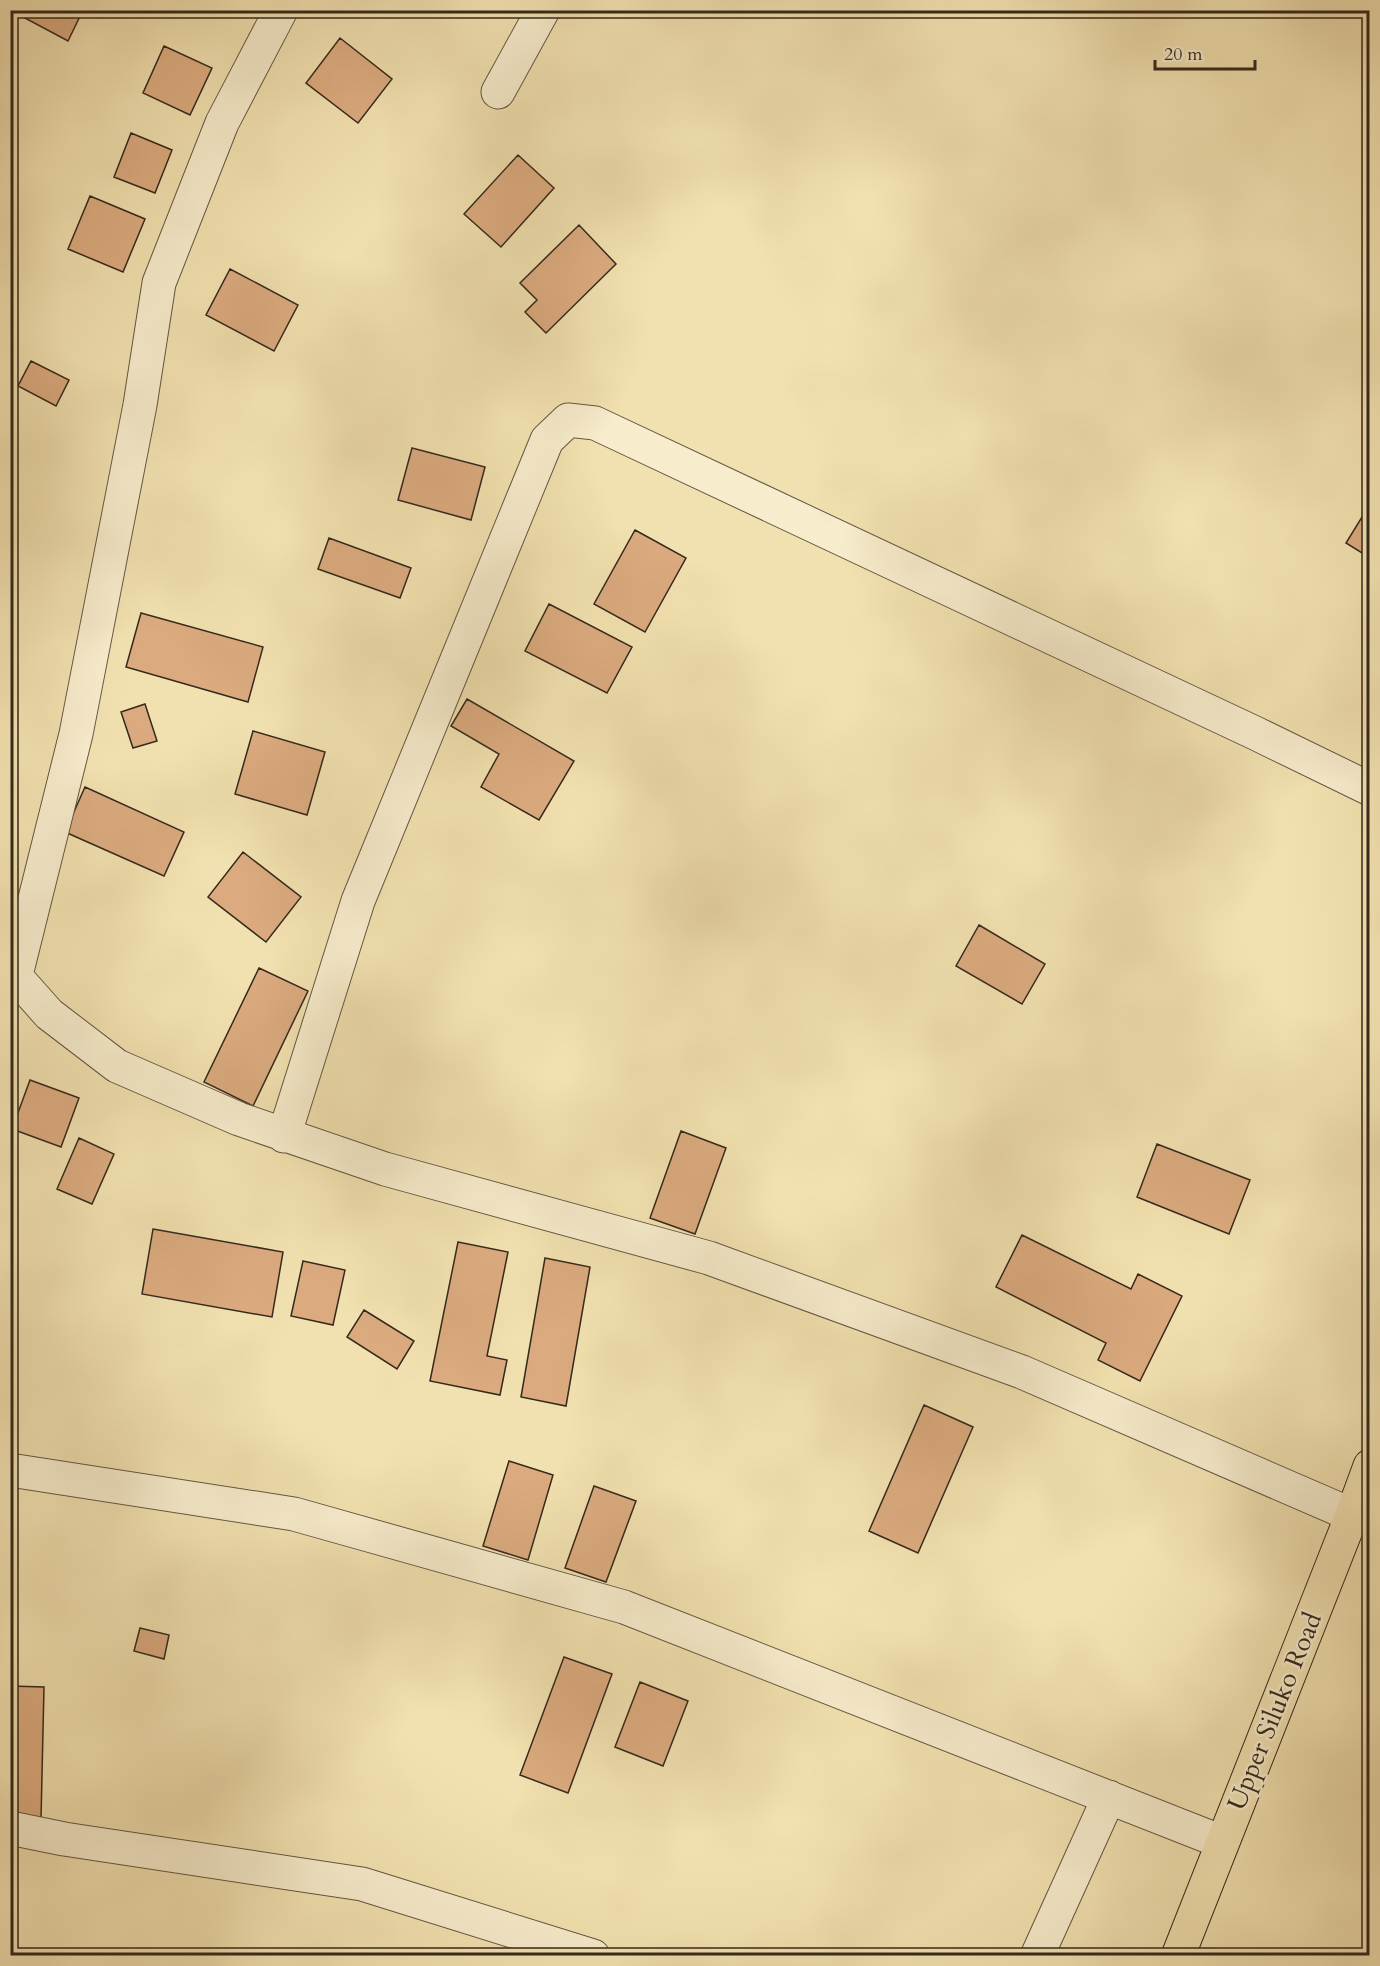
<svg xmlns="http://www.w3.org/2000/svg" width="1380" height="1966" font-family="Cardo,serif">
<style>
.building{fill:#dbab7f;stroke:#35291c;stroke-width:1.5}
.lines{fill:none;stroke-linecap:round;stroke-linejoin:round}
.street-casing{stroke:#645741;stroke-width:35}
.primary-casing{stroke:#35291c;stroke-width:35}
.street{stroke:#f7eccc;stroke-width:33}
.primary{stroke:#f2e1b0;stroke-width:33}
.labels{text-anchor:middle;stroke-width:5;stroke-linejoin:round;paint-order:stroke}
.street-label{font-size:26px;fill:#35291c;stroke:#f7eccc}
</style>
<rect width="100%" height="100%" fill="#f2e1b0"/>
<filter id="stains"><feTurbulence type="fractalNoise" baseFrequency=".00333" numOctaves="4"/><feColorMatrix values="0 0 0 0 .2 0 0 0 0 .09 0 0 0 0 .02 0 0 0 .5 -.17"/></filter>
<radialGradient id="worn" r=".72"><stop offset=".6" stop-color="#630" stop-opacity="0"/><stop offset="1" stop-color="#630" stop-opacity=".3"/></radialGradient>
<path class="building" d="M 10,10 L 83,10 L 68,41 Z
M 340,38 L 392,79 L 358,123 L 306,83 Z
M 164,46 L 212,68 L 190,115 L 143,93 Z
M 131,133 L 172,150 L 155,193 L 114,177 Z
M 518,155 L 554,188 L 501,247 L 464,214 Z
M 90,196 L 145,219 L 123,272 L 68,249 Z
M 579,225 L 616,264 L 546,333 L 525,312 L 537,300 L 520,283 Z
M 230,269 L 298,305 L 274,351 L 206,315 Z
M 31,361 L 69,380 L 56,406 L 18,386 Z
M 412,448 L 485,467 L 471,520 L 398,500 Z
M 1370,504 L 1370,558 L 1346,543 Z
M 635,530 L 686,558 L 645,632 L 594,604 Z
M 329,538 L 411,568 L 400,598 L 318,569 Z
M 549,604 L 632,647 L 607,693 L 525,651 Z
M 141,613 L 263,647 L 248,702 L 126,667 Z
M 467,699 L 574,761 L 539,820 L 481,787 L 499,754 L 451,726 Z
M 145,704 L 157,741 L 133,748 L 121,712 Z
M 253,731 L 325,752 L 307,815 L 235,794 Z
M 85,787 L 184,832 L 164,876 L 65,832 Z
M 243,852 L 301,897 L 266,942 L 208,897 Z
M 979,925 L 1045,964 L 1022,1004 L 956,966 Z
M 259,968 L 308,991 L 253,1106 L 204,1082 Z
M 30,1080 L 79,1098 L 61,1147 L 12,1129 Z
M 681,1131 L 726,1148 L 695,1234 L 650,1218 Z
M 79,1138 L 114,1154 L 92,1204 L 57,1189 Z
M 1157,1144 L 1250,1180 L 1229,1234 L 1137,1197 Z
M 153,1229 L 283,1252 L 272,1317 L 142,1294 Z
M 1022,1235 L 1131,1289 L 1138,1274 L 1182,1296 L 1140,1381 L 1098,1360 L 1106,1343 L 996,1287 Z
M 458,1242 L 508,1252 L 487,1356 L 507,1360 L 500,1395 L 430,1381 Z
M 545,1258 L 590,1267 L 566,1406 L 521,1397 Z
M 303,1261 L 345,1270 L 333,1325 L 291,1316 Z
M 364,1310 L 414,1341 L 397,1369 L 347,1337 Z
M 924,1405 L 973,1427 L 918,1553 L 869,1531 Z
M 509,1461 L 553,1475 L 528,1560 L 483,1546 Z
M 594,1486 L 636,1501 L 606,1582 L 565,1568 Z
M 140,1628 L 169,1635 L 164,1659 L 134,1651 Z
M 564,1657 L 612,1674 L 568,1793 L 520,1775 Z
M 640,1682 L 688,1701 L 663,1766 L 615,1747 Z
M 10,1686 L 44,1687 L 41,1819 L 10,1818 Z"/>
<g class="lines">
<g class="street-casing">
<path id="street" d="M 498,92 L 543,10
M 10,970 L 49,1014 L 117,1066 L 239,1119 L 385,1169 L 709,1258 L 1022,1372 L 1352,1515
M 16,975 L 76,734 L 140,405 L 159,283 L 222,123 L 281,10
M 284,1136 L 358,901 L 547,440 L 568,420 L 595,423 L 1255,733 L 1370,789
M 10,1470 L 294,1514 L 624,1607 L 1222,1842
M 10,1828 L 64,1839 L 362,1884 L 593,1956
M 1037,1956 L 1109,1797"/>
</g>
<g class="primary-casing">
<path id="primary" d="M 1178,1956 L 1352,1515 L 1370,1466"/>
</g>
<use href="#street" class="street"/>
<use href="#primary" class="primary"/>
</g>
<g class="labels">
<g class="street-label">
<text transform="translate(1274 1711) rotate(-68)" y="9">Upper Siluko Road</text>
</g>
</g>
<rect width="1380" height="1966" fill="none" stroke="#f2e1b0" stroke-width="36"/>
<rect x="12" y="12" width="1356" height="1942" fill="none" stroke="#35291c" stroke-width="3"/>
<rect x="18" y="18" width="1344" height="1930" fill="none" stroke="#35291c" stroke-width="1.5"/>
<path d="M1155 60v9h100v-9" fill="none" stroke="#35291c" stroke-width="3"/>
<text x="1164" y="60" font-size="18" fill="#35291c" stroke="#f7eccc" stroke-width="4.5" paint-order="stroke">20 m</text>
<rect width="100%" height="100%" filter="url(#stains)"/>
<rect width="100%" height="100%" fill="url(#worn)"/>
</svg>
